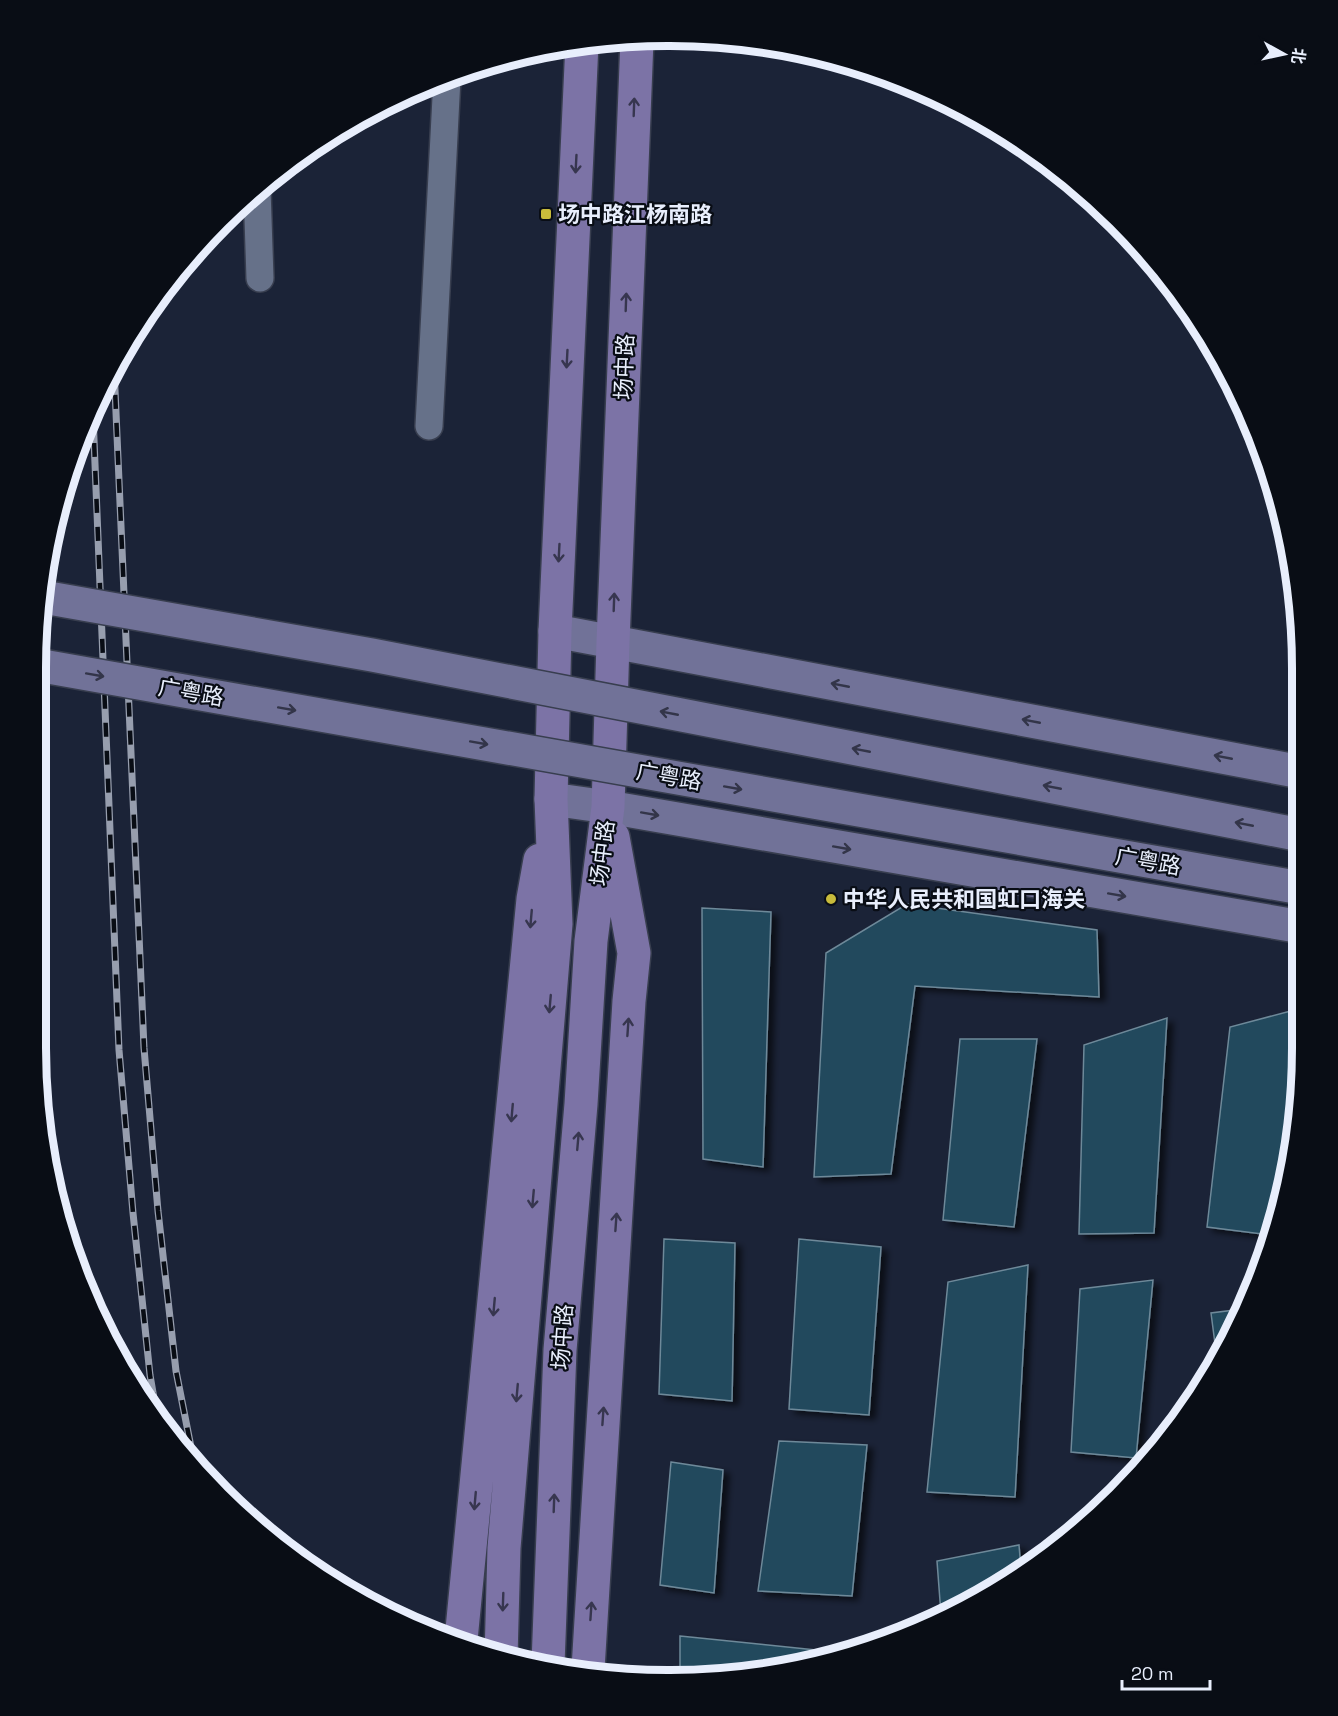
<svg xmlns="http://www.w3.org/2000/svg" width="1338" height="1716" font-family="'Space Grotesk','Noto Sans SC',sans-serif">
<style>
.building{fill:#20485d;stroke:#6e8999;stroke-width:1.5;filter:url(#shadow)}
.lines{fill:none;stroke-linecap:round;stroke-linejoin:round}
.street-casing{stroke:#383e4f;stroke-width:30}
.secondary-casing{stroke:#383e4f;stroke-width:36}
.primary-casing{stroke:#383e4f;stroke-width:36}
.street{stroke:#667189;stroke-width:27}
.secondary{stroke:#717298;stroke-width:33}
.primary{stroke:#7c73a6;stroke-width:33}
.rail-casing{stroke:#979eae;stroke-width:7}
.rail{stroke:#090d15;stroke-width:4.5;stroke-dasharray:14;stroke-linecap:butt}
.secondary-bridge-casing{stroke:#383e4f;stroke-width:36;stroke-linecap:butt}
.secondary-bridge{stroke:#717298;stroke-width:33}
.oneway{stroke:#37364f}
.oneway2{stroke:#333549}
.poi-dot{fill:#c8bb3b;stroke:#090d15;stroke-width:2}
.labels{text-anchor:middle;stroke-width:4.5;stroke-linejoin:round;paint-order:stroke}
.poi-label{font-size:22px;font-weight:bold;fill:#e8eefc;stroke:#090d15;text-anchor:start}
.street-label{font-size:22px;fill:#e8eefc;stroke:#090d15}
.rim{fill:none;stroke:#e8eefc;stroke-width:8}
</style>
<defs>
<filter id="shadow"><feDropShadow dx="6" dy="4" stdDeviation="3" flood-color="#0009"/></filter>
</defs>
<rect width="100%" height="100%" fill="#1b2337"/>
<path class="building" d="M 907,904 L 1097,930 L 1099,997 L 915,986 L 891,1174 L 814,1177 L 826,953 Z
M 702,908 L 771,912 L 763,1167 L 703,1159 Z
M 1302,1008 L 1302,1027 L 1282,1195 L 1270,1235 L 1207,1227 L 1230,1027 Z
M 1167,1018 L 1154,1233 L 1079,1234 L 1084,1045 Z
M 960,1039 L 1037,1039 L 1014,1227 L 943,1220 Z
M 664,1239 L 735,1243 L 732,1401 L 659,1394 Z
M 799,1239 L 881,1247 L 869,1415 L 789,1409 Z
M 1028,1265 L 1015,1497 L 927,1492 L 948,1282 Z
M 1153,1280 L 1136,1458 L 1071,1452 L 1080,1289 Z
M 1243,1309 L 1217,1359 L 1211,1313 Z
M 779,1441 L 867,1445 L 852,1596 L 758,1591 Z
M 671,1462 L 723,1470 L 714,1593 L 660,1585 Z
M 1019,1545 L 1021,1570 L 986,1595 L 941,1614 L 937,1561 Z
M 680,1636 L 845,1653 L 833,1658 L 680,1679 Z"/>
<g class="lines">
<g class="street-casing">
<path id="street" d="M 257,189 L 260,278
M 429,426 L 447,78"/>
</g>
<g class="secondary-casing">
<path id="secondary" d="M 555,631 L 1301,772
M 551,799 L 608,807 L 1302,927"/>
</g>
<g class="primary-casing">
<path id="primary" d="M 461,1640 L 533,899 L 540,860
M 501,1657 L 504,1548 L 556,924 L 551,799 L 555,631 L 582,43
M 548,1664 L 560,1350 L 581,1104 L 591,941 L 608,807 L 613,642 L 637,40
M 588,1669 L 629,1001 L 634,953 L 613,837"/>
</g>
<use href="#street" class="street"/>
<use href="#secondary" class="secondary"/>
<use href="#primary" class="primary"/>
<g class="rail-casing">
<path id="rail" d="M 114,367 L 144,1048 L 158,1211 L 176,1371 L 193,1457
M 93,415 L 119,1050 L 133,1213 L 150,1375 L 156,1410"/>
</g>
<use href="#rail" class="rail"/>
<g class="secondary-bridge-casing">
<path id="secondary-bridge" d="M 43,597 L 372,655 L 1301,835
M 37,665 L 1301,888"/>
</g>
<use href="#secondary-bridge" class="secondary-bridge"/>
</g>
<defs><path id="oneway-shaft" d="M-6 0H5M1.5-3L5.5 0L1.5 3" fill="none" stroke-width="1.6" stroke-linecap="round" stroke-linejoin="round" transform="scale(1.5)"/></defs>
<g class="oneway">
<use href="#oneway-shaft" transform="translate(634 107) rotate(-88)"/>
<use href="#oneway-shaft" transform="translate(576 164) rotate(93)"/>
<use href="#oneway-shaft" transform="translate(626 302) rotate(-88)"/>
<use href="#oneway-shaft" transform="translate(567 359) rotate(93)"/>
<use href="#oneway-shaft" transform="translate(559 553) rotate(93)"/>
<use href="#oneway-shaft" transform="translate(614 602) rotate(-88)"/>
<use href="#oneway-shaft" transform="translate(531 919) rotate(95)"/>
<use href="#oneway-shaft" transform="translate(550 1004) rotate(95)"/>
<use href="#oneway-shaft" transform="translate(628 1027) rotate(-86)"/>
<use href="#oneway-shaft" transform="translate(512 1113) rotate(95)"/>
<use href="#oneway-shaft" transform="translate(578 1141) rotate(-85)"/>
<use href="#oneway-shaft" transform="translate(533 1199) rotate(95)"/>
<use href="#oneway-shaft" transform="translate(616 1222) rotate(-86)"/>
<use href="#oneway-shaft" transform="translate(494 1307) rotate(95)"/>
<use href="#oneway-shaft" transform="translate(517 1393) rotate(95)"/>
<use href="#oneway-shaft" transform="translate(603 1416) rotate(-86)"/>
<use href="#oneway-shaft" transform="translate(475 1501) rotate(95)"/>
<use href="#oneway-shaft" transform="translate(554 1503) rotate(-88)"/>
<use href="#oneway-shaft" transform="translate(503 1602) rotate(92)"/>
<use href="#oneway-shaft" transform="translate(591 1611) rotate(-86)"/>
</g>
<g class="oneway2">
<use href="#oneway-shaft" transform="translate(95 675) rotate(10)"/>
<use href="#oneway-shaft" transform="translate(840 685) rotate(-169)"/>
<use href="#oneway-shaft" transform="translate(287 709) rotate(10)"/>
<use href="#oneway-shaft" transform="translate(669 713) rotate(-169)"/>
<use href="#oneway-shaft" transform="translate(1031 721) rotate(-169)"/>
<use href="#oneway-shaft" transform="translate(479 743) rotate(10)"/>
<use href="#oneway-shaft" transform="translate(861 750) rotate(-169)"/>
<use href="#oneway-shaft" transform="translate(1223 757) rotate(-169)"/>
<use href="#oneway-shaft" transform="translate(1052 787) rotate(-169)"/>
<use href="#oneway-shaft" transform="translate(733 788) rotate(10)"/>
<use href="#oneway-shaft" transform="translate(650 814) rotate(10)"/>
<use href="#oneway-shaft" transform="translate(1244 824) rotate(-169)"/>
<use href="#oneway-shaft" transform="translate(842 848) rotate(10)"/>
<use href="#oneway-shaft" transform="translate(1117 895) rotate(10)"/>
</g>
<g class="poi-dot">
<rect x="540" y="208" width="12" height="12" rx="3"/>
<circle cx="831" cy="899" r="6"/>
</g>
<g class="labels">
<g class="poi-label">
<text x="558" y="222">场中路江杨南路</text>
<text x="843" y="907">中华人民共和国虹口海关</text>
</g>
<g class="street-label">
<text transform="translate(624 367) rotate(-88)" y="8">场中路</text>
<text transform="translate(191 692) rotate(10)" y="8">广粤路</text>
<text transform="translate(669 776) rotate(10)" y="8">广粤路</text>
<text transform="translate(602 853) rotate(-83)" y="8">场中路</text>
<text transform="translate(1148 861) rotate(10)" y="8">广粤路</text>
<text transform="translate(562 1337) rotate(-86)" y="8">场中路</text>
</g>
</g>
<path d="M0 0H1338V1716H0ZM668 46H670A622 622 0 0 1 1292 668V1048A622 622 0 0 1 670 1670H668A622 622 0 0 1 46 1048V668A622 622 0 0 1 668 46Z" fill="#090d15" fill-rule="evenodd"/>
<path class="rim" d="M668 46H670A622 622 0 0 1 1292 668V1048A622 622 0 0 1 670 1670H668A622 622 0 0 1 46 1048V668A622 622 0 0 1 668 46Z"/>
<g transform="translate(1284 54) rotate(98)" stroke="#090d15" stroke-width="4.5" paint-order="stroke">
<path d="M0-4.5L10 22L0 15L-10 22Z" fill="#e8eefc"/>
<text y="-9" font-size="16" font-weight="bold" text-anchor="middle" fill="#e8eefc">北</text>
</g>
<path d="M1122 1680v9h88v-9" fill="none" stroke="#e8eefc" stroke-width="3"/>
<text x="1131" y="1680" font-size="18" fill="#e8eefc" stroke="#090d15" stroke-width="4.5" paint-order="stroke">20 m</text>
</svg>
